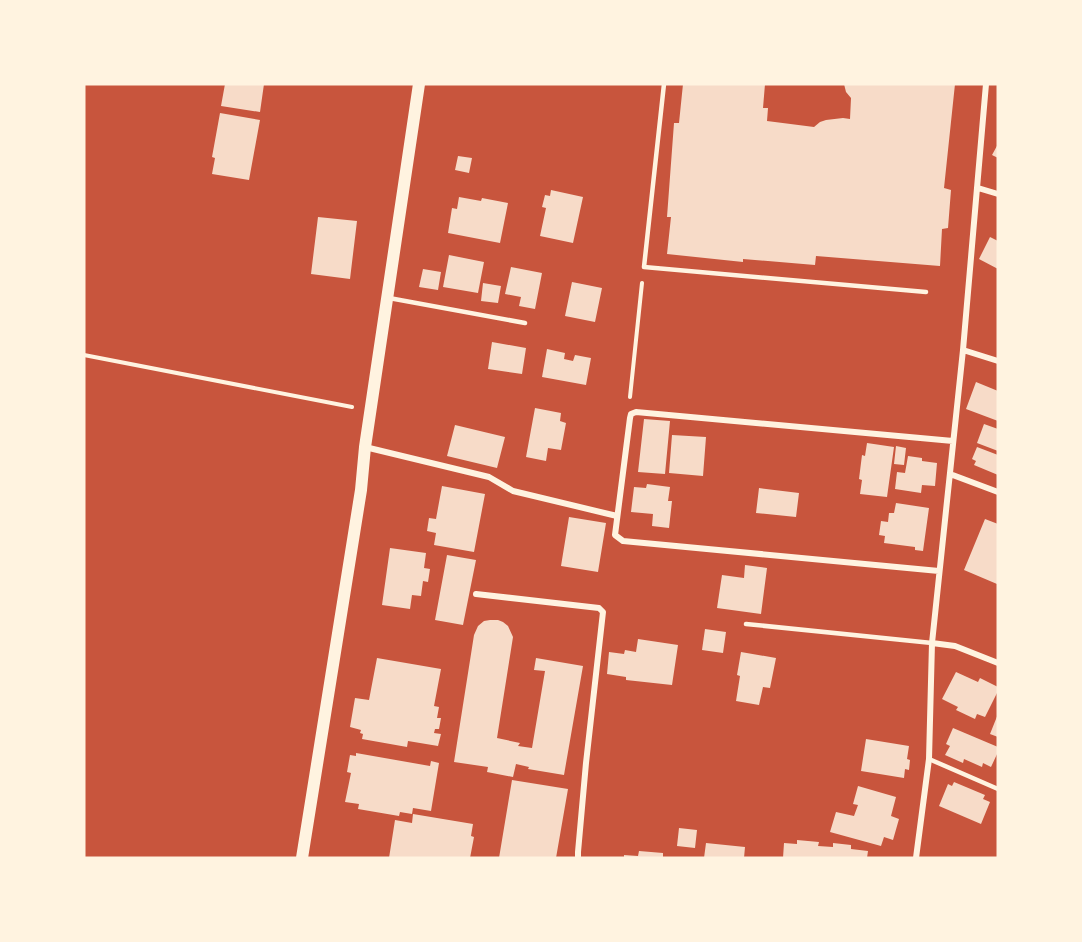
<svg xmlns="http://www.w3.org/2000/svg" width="1082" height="942" font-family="'Sofia Sans Condensed',sans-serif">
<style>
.building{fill:#f7dbc8}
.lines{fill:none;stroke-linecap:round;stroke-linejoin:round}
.path{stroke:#fff3e0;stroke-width:4}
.service{stroke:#fff3e0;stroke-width:4.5}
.minor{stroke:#fff3e0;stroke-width:6}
.secondary{stroke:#fff3e0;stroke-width:12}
</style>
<rect width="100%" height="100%" fill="#c8553d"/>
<path class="building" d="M 225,84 L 264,84 L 260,112 L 221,106 Z
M 683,84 L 765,84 L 763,108 L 768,108 L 767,121 L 814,127 L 820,122 L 826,120 L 843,118 L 850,119 L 851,98 L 846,92 L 844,84 L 955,84 L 944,188 L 951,190 L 948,228 L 942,229 L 940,266 L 816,256 L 815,265 L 743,259 L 743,262 L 667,254 L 671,217 L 667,217 L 674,123 L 679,123 Z
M 220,113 L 260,120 L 249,180 L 212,174 L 215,158 L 212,157 Z
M 998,144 L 998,158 L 992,155 Z
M 458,156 L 472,158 L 469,173 L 455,170 Z
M 551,190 L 583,197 L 573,243 L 540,236 L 546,208 L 542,207 L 545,195 L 550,196 Z
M 459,197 L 481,201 L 482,198 L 508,203 L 500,243 L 448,233 L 452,208 L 457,209 Z
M 318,217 L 357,221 L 350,279 L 311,274 Z
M 990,237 L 998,241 L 998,269 L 979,259 Z
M 449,255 L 484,262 L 478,293 L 443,287 Z
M 511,267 L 542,273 L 535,309 L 519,306 L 521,297 L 505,294 Z
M 423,269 L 441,272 L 438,290 L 419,287 Z
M 572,282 L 602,288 L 595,322 L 565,316 Z
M 483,283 L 501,286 L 498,303 L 481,301 Z
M 492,342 L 526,348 L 522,374 L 488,369 Z
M 547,349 L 565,353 L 564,359 L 573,361 L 575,355 L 591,358 L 586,385 L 542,377 Z
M 976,382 L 998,391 L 998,421 L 966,409 Z
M 535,408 L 561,413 L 560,421 L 566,423 L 561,450 L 548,448 L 546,461 L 526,457 Z
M 644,419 L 670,421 L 665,474 L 638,472 Z
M 984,424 L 998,429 L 998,451 L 977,443 Z
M 455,425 L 505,437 L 497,468 L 447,456 Z
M 672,435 L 706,437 L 703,476 L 669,473 Z
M 867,443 L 894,447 L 887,497 L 860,494 L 862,480 L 859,479 L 862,455 L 865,456 Z
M 896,446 L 906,448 L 904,465 L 894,464 Z
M 977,447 L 998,455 L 998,475 L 974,465 L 976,461 L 972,459 Z
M 908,456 L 922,458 L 922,461 L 937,463 L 935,486 L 922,485 L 921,493 L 895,489 L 897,472 L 905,473 Z
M 647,484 L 670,487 L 668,501 L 672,501 L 669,528 L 652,526 L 653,514 L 631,512 L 634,487 L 646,488 Z
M 442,486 L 485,494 L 474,552 L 434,545 L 436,533 L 427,531 L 429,518 L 436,519 Z
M 759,488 L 799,493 L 796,517 L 756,513 Z
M 896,503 L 929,508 L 923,551 L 915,550 L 915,547 L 884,543 L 885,536 L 879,535 L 881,521 L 888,522 L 889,513 L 894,513 Z
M 569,517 L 606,523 L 598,572 L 561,566 Z
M 985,519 L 998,524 L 998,580 L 997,584 L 964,570 Z
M 390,548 L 426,553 L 424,568 L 430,569 L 428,582 L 423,581 L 421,596 L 412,595 L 410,609 L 382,605 Z
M 447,555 L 476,560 L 463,625 L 435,620 Z
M 745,565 L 767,568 L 761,614 L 717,608 L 722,575 L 744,578 Z
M 490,620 L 498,620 L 503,622 L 508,626 L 513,637 L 497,738 L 520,743 L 518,746 L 532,748 L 545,671 L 534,670 L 536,658 L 583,666 L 564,775 L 528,769 L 529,767 L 516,764 L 513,777 L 487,772 L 488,767 L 454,762 L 474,635 L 478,626 L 484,621 Z
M 705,629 L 726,632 L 723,653 L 702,650 Z
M 638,639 L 678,645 L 672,685 L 626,680 L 626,677 L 607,674 L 609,652 L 624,654 L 625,650 L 636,652 Z
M 741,652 L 776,658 L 770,688 L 763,687 L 759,705 L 736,701 L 740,676 L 737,675 Z
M 377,658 L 441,669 L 434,706 L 439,707 L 437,718 L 441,718 L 439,729 L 435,729 L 434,733 L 441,734 L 438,746 L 408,741 L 407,747 L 362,739 L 363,734 L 360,733 L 361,730 L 350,727 L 355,698 L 369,700 Z
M 956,672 L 978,682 L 980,678 L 998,687 L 998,691 L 985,717 L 977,714 L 975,719 L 956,710 L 958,707 L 942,699 Z
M 998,714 L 998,737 L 990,734 Z
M 953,728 L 998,747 L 998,752 L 991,767 L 983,763 L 982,767 L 964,759 L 963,763 L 945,755 L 950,746 L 946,744 Z
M 866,739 L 909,746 L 907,759 L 910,760 L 909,770 L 905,769 L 904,778 L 861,771 Z
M 356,753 L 430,766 L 431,761 L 439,763 L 431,811 L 413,808 L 412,814 L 400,812 L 399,816 L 358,809 L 359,804 L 345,802 L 351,773 L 347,772 L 350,755 L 356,756 Z
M 512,780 L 568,789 L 556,858 L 499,858 Z
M 954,782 L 985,795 L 983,799 L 990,802 L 981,824 L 939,806 L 948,784 L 952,786 Z
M 858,786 L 896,797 L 891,816 L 899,819 L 893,840 L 884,837 L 881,846 L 830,832 L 836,812 L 854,816 L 858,805 L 853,804 Z
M 413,814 L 473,824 L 471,836 L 474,837 L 470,858 L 389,858 L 395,820 L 412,823 Z
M 679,828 L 697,830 L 695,848 L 677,846 Z
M 797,840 L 819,842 L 818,846 L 833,847 L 833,843 L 851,845 L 851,849 L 868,851 L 867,858 L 783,858 L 784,843 L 797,844 Z
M 706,843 L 745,847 L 744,858 L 704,858 Z
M 639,851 L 663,853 L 663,858 L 624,858 L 624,855 L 638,856 Z"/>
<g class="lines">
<path class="path" d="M 84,355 L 352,407
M 630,397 L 642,283"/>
<path class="service" d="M 664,84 L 644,267 L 926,292
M 389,298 L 525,323
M 746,624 L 932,643
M 929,759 L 998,789"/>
<path class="minor" d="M 978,188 L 998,194
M 963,350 L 998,361
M 365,447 L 489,477 L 513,491 L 617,516
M 950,474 L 998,492
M 939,571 L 623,541 L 615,535 L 630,418 L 631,414 L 636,412 L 953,441
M 476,594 L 599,608 L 603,612 L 586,763 L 578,852 L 578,858
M 932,643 L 955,646 L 998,663
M 916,858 L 929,759 L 932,643 L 963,350 L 986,84"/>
<path class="secondary" d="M 302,858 L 361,490 L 365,447 L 419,84"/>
</g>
<rect width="1082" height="942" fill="none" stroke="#fff3e0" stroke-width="171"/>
</svg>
